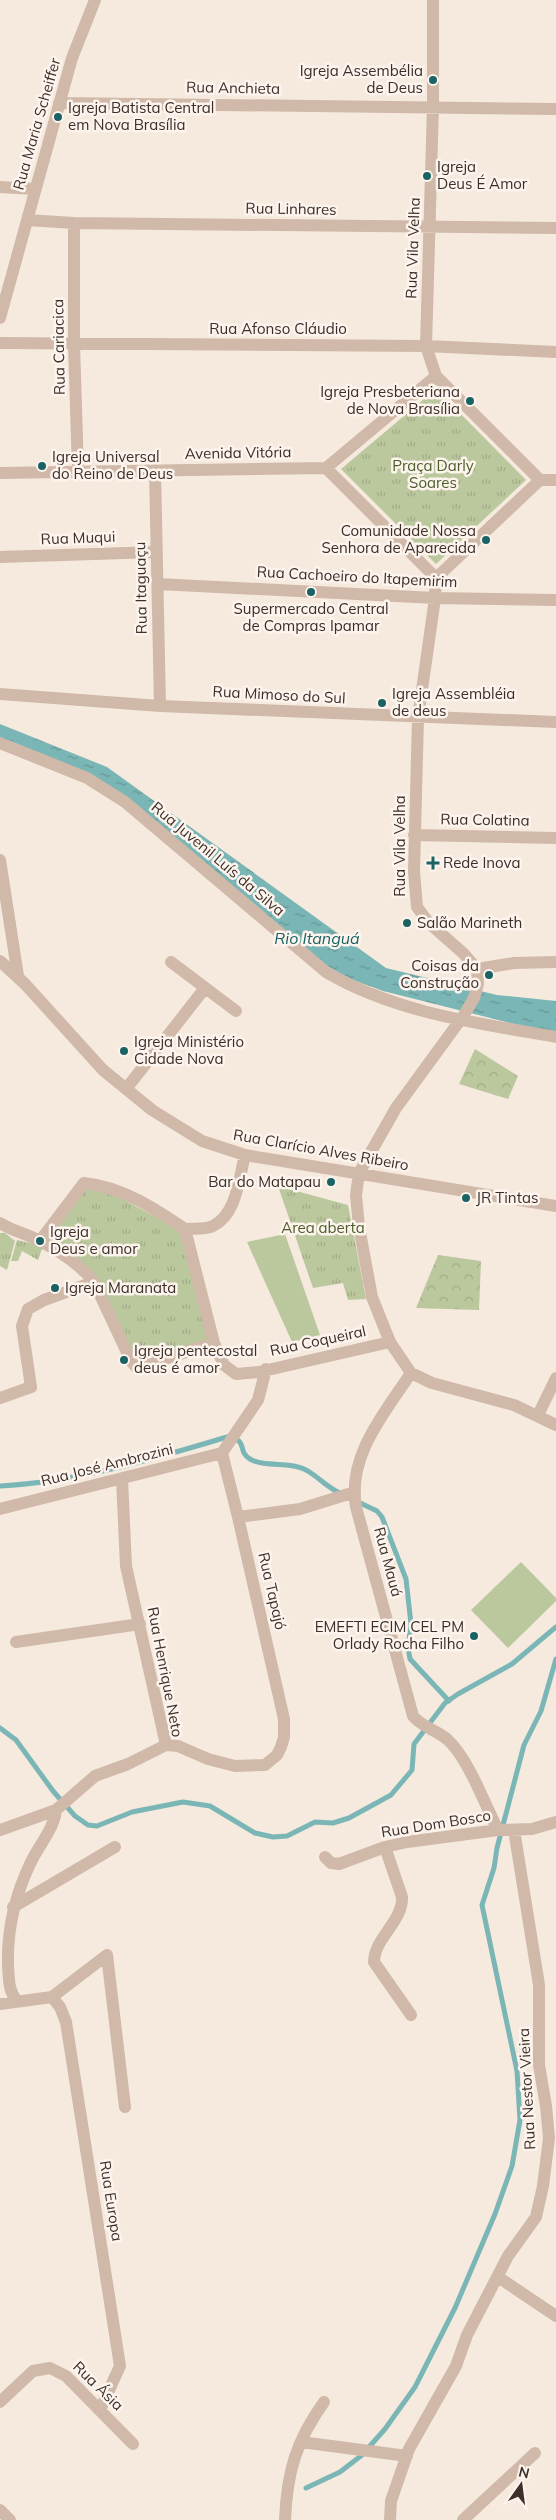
<svg xmlns="http://www.w3.org/2000/svg" width="556" height="2520" font-family="Mulish,sans-serif">
<style>
.grass{fill:#bbc79d}
.forest{fill:url(#forest-crowns)}
.park{fill:url(#park-tufts)}
.water{fill:url(#water-ripples)}
.lines{fill:none;stroke-linecap:round;stroke-linejoin:round}
.stream{stroke:#7bb6b6;stroke-width:5}
.minor{stroke:#d0b9a9;stroke-width:12}
.poi-dot{fill:#1a6263;stroke:#fcf4ed;stroke-width:2}
.labels{text-anchor:middle;stroke-width:5;stroke-linejoin:round;paint-order:stroke}
.poi-label{font-size:15px;fill:#3c2f2a;stroke:#fcf4ed;text-anchor:start}
.street-label{font-size:15px;fill:#3c2f2a;stroke:#fcf4ed}
.park-label{font-size:15px;fill:#4d5e2a;stroke:#fcf4ed}
.water-label{font-size:16px;font-style:italic;fill:#1a6263;stroke:#fcf4ed}
</style>
<defs>
<pattern id="forest-crowns" width="20" height="18" patternUnits="userSpaceOnUse" patternTransform="scale(1.25)"><rect width="20" height="18" fill="#bbc79d"/><path d="M2 6a3 3 0 1 1 6 0M12 15a3 3 0 1 1 6 0" fill="none" stroke="#a2ab87"/></pattern>
<pattern id="park-tufts" width="24" height="20" patternUnits="userSpaceOnUse" patternTransform="scale(1.25)"><rect width="24" height="20" fill="#bbc79d"/><path d="M3 7l-1-3M5 7V3M7 7l1-3M15 17l-1-3M17 17v-4M19 17l1-3" fill="none" stroke="#a2ab87"/></pattern>
<pattern id="water-ripples" width="26" height="14" patternUnits="userSpaceOnUse" patternTransform="scale(1.25)"><rect width="26" height="14" fill="#7bb6b6"/><path d="M2 4q2-2 4 0t4 0M15 11q2-2 4 0t4 0" fill="none" stroke="#669494"/></pattern>
</defs>
<rect width="100%" height="100%" fill="#f6eadf"/>
<path class="grass" d="M 285,1234 L 320,1335 L 292,1342 L 247,1242 Z
M 521,1562 L 556,1598 L 556,1601 L 508,1648 L 471,1610 Z"/>
<path class="forest" d="M 475,1049 L 518,1076 L 508,1099 L 459,1084 Z
M 438,1255 L 481,1261 L 479,1310 L 416,1308 Z"/>
<path class="park" d="M 436,389 L 526,480 L 436,564 L 341,469 Z
M 278,1186 L 348,1205 L 366,1299 L 348,1300 L 343,1283 L 313,1288 Z
M 85,1187 L 102,1188 L 182,1231 L 210,1341 L 138,1363 L 88,1268 L 46,1239 Z
M 0,1233 L 5,1233 L 15,1241 L 7,1270 L 0,1266 Z
M 17,1240 L 43,1246 L 38,1260 L 22,1251 L 18,1261 L 11,1261 Z"/>
<path class="water" d="M 0,724 L 107,767 L 386,968 L 497,995 L 556,1001 L 556,1037 L 546,1032 L 383,991 L 345,977 L 326,967 L 118,792 L 0,745 Z"/>
<g class="lines">
<path class="stream" d="M 0,1486 C 76,1482 154,1459 227,1437 C 250,1440 236,1451 250,1459 C 266,1468 288,1461 304,1469 C 317,1475 326,1487 340,1493
M 356,1501 L 377,1511 L 382,1517 L 406,1579 L 411,1624 L 408,1647 L 410,1659 L 449,1701
M 0,1728 L 16,1740 L 53,1791 L 75,1816 L 88,1825 L 97,1826 L 132,1812 L 183,1802 L 210,1806 L 255,1833 L 273,1837 L 287,1836 L 315,1822 L 333,1823 L 349,1818 L 391,1795 L 412,1770 L 414,1744 L 445,1703 L 458,1694 L 512,1664 L 556,1627
M 306,2488 L 340,2472 L 362,2455 L 385,2429 L 415,2387 L 455,2308 L 495,2214 L 512,2166 L 520,2120 L 517,2071 L 482,1905 L 494,1868 L 497,1848 L 524,1745 L 541,1711 L 556,1659"/>
<path class="minor" d="M 433,0 L 433,106 L 426,346 L 436,376 L 540,480 L 436,578 L 326,468 L 436,376
M 59,103 L 556,109
M 0,187 L 35,189
M 27,220 L 74,223 L 556,228
M 74,223 L 74,344 L 78,471
M 0,318 L 72,58 L 95,0
M 0,343 L 426,346 L 556,352
M 155,470 L 160,706
M 0,473 L 326,468
M 540,480 L 556,480
M 0,557 L 157,552
M 436,578 L 435,598 L 418,718 L 414,871 L 417,907 L 429,923 L 463,953 L 477,969 L 478,984 L 474,998 L 464,1015 L 396,1108 L 359,1173 L 356,1195 L 359,1227 L 372,1297 L 390,1342 L 411,1373 L 432,1383 L 514,1405 L 556,1425
M 158,584 L 435,598 L 556,600
M 0,694 L 160,706 L 556,722
M 0,743 L 87,778 L 125,802 L 326,972 C 396,1013 477,1023 556,1037
M 414,835 L 556,838
M 0,860 L 18,976
M 0,961 L 25,984 L 103,1070 L 152,1110 L 202,1141 L 245,1155 L 556,1206
M 171,962 L 236,1011
M 477,969 L 514,963 L 556,962
M 126,1089 L 205,988
M 0,1223 C 13,1231 27,1234 40,1241 C 59,1251 81,1265 94,1282 L 131,1361 L 137,1368 L 214,1343
M 185,1229 C 193,1228 206,1230 213,1226 C 237,1214 239,1178 245,1155
M 40,1241 L 84,1183 C 122,1187 154,1208 185,1229 L 214,1343 L 224,1365 L 236,1374 L 259,1372 L 390,1342
M 411,1373 C 384,1414 347,1456 356,1507 L 413,1716 C 423,1728 437,1730 448,1740 C 469,1760 484,1803 498,1830
M 0,1398 L 31,1387 L 22,1326 L 28,1309 L 44,1300 L 94,1282
M 538,1415 L 556,1378
M 222,1453 L 258,1400 L 266,1369
M 122,1479 L 126,1566 L 166,1745
M 0,1509 L 222,1453
M 238,1517 L 300,1509 L 355,1492
M 16,1642 L 140,1624
M 0,1830 L 56,1810 L 95,1776 L 128,1764 L 166,1745 L 178,1746 L 208,1759 L 235,1766 L 265,1765 L 277,1755 L 281,1747 L 284,1737 L 284,1719 L 238,1517 L 222,1453
M 385,1847 L 402,1897 C 403,1922 374,1938 374,1962 L 411,2015
M 325,1857 L 331,1863 L 339,1864 L 385,1847 L 407,1842 L 498,1830 L 532,1829 L 556,1822
M 13,1907 L 115,1847
M 107,1955 L 125,2107
M 52,1997 L 60,2007 L 66,2022 L 120,2366 L 100,2410
M 17,2001 C 8,1991 9,1978 8,1965 C 7,1928 15,1895 31,1862 C 39,1845 54,1829 56,1810
M 0,2004 L 52,1997 L 107,1955
M 498,2277 L 556,2316
M 0,2402 L 33,2371 L 50,2368 L 66,2376 L 133,2444
M 301,2442 L 407,2456
M 0,2510 L 10,2520
M 285,2520 C 287,2472 296,2441 324,2402
M 390,2520 L 391,2501 L 409,2449 L 456,2366 L 467,2335 L 508,2256 L 536,2217 L 543,2186 L 549,2138 L 546,2106 L 539,2065 L 539,1985 L 514,1830
M 463,2520 L 535,2453"/>
</g>
<g class="poi-dot">
<circle cx="433" cy="80" r="5"/>
<circle cx="58" cy="117" r="5"/>
<circle cx="427" cy="176" r="5"/>
<circle cx="470" cy="401" r="5"/>
<circle cx="42" cy="466" r="5"/>
<circle cx="486" cy="540" r="5"/>
<circle cx="311" cy="592" r="5"/>
<circle cx="382" cy="703" r="5"/>
<path d="M430.5 855.5h5v5h5v5h-5v5h-5v-5h-5v-5h5z"/>
<circle cx="407" cy="923" r="5"/>
<circle cx="489" cy="975" r="5"/>
<circle cx="124" cy="1051" r="5"/>
<circle cx="331" cy="1182" r="5"/>
<circle cx="466" cy="1198" r="5"/>
<circle cx="40" cy="1241" r="5"/>
<circle cx="55" cy="1288" r="5"/>
<circle cx="124" cy="1360" r="5"/>
<circle cx="474" cy="1636" r="5"/>
</g>
<g class="labels">
<g class="poi-label">
<text x="423" y="76" text-anchor="end">Igreja Assembélia<tspan x="423" dy="17">de Deus</tspan></text>
<text x="68" y="113">Igreja Batista Central<tspan x="68" dy="17">em Nova Brasília</tspan></text>
<text x="437" y="172">Igreja<tspan x="437" dy="17">Deus É Amor</tspan></text>
<text x="460" y="397" text-anchor="end">Igreja Presbeteriana<tspan x="460" dy="17">de Nova Brasília</tspan></text>
<text x="52" y="462">Igreja Universal<tspan x="52" dy="17">do Reino de Deus</tspan></text>
<text x="476" y="536" text-anchor="end">Comunidade Nossa<tspan x="476" dy="17">Senhora de Aparecida</tspan></text>
<text x="311" y="614" text-anchor="middle">Supermercado Central<tspan x="311" dy="17">de Compras Ipamar</tspan></text>
<text x="392" y="699">Igreja Assembléia<tspan x="392" dy="17">de deus</tspan></text>
<text x="443" y="868">Rede Inova</text>
<text x="417" y="928">Salão Marineth</text>
<text x="479" y="971" text-anchor="end">Coisas da<tspan x="479" dy="17">Construção</tspan></text>
<text x="134" y="1047">Igreja Ministério<tspan x="134" dy="17">Cidade Nova</tspan></text>
<text x="321" y="1187" text-anchor="end">Bar do Matapau</text>
<text x="476" y="1203">JR Tintas</text>
<text x="50" y="1237">Igreja<tspan x="50" dy="17">Deus e amor</tspan></text>
<text x="65" y="1293">Igreja Maranata</text>
<text x="134" y="1356">Igreja pentecostal<tspan x="134" dy="17">deus é amor</tspan></text>
<text x="464" y="1632" text-anchor="end">EMEFTI ECIM CEL PM<tspan x="464" dy="17">Orlady Rocha Filho</tspan></text>
</g>
<g class="street-label">
<text transform="translate(233 88) rotate(1)" y="5">Rua Anchieta</text>
<text transform="translate(37 124) rotate(-74)" y="5">Rua Maria Scheiffer</text>
<text transform="translate(291 209) rotate(1)" y="5">Rua Linhares</text>
<text transform="translate(413 248) rotate(-88)" y="5">Rua Vila Velha</text>
<text x="278" y="334">Rua Afonso Cláudio</text>
<text transform="translate(59 347) rotate(-91)" y="5">Rua Cariacica</text>
<text transform="translate(238 453) rotate(-1)" y="5">Avenida Vitória</text>
<text transform="translate(78 538) rotate(-2)" y="5">Rua Muqui</text>
<text transform="translate(357 577) rotate(3)" y="5">Rua Cachoeiro do Itapemirim</text>
<text transform="translate(141 588) rotate(-91)" y="5">Rua Itaguaçu</text>
<text transform="translate(279 695) rotate(3)" y="5">Rua Mimoso do Sul</text>
<text transform="translate(485 820) rotate(1)" y="5">Rua Colatina</text>
<text transform="translate(400 846) rotate(-90)" y="5">Rua Vila Velha</text>
<text transform="translate(218 859) rotate(40)" y="5">Rua Juvenil Luís da Silva</text>
<text transform="translate(321 1150) rotate(10)" y="5">Rua Clarício Alves Ribeiro</text>
<text transform="translate(318 1341) rotate(-12)" y="5">Rua Coqueiral</text>
<text transform="translate(107 1465) rotate(-14)" y="5">Rua José Ambrozini</text>
<text transform="translate(388 1562) rotate(75)" y="5">Rua Mauá</text>
<text transform="translate(272 1591) rotate(77)" y="5">Rua Tapajó</text>
<text transform="translate(165 1672) rotate(79)" y="5">Rua Henrique Neto</text>
<text transform="translate(436 1824) rotate(-9)" y="5">Rua Dom Bosco</text>
<text transform="translate(527 2089) rotate(-93)" y="5">Rua Nestor Vieira</text>
<text transform="translate(111 2201) rotate(81)" y="5">Rua Europa</text>
<text transform="translate(98 2386) rotate(44)" y="5">Rua Ásia</text>
</g>
<g class="park-label">
<text x="433" y="471">Praça Darly<tspan x="433" dy="17">Soares</tspan></text>
<text x="323" y="1233">Area aberta</text>
</g>
<g class="water-label">
<text x="317" y="944">Rio Itanguá</text>
</g>
</g>
<g transform="translate(521 2485) rotate(14)" stroke="#fcf4ed" stroke-width="4" paint-order="stroke">
<path d="M0-4L9 19L0 12L-9 19Z" fill="#3c2f2a"/>
<text y="-8" font-size="14" font-weight="bold" text-anchor="middle" fill="#3c2f2a">N</text>
</g>
</svg>
